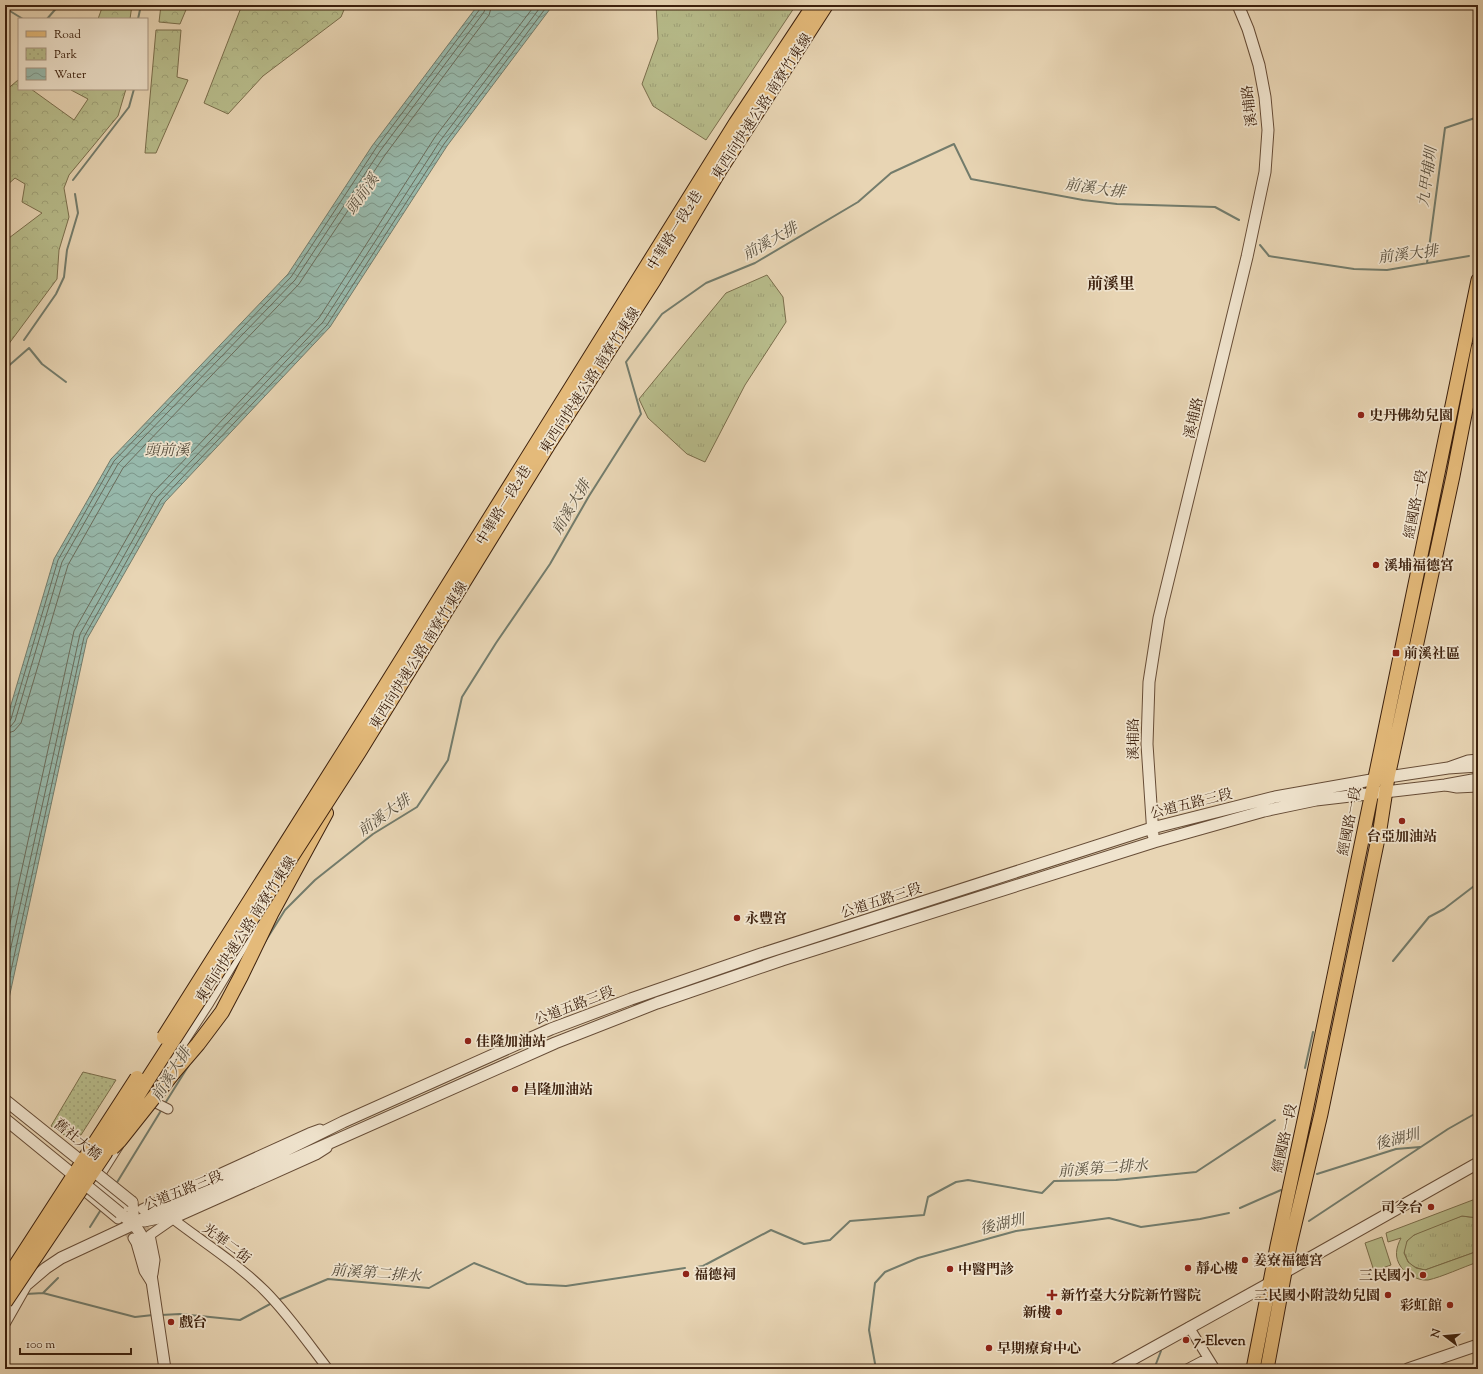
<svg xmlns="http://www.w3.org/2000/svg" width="1483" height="1374" font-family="'Sorts Mill Goudy','Noto Serif TC',serif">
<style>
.grass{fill:url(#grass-tufts);stroke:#7a6e4c}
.forest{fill:url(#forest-crowns);stroke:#7a6e4c}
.park{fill:url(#park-dots);stroke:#7a6e4c}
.garden{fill:#b8bd8c;stroke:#7a6e4c}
.water{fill:url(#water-waves);stroke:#737c6c}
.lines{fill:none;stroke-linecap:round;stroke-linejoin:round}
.shore{stroke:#6a6c5c;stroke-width:1}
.stream{stroke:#737c6c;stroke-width:2}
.minor-tunnel{stroke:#c6b193;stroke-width:9;stroke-dasharray:9 4.5;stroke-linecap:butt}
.minor-casing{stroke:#674d37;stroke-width:11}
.tertiary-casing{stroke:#674d37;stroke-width:13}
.primary-casing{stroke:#3c200d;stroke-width:15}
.trunk-casing{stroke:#3c200d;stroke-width:16}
.minor{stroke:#f0e4ce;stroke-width:9}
.tertiary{stroke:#f0e4ce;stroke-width:11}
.primary{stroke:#e4ba7a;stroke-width:13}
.trunk{stroke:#e4ba7a;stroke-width:14}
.tertiary-bridge-casing{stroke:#674d37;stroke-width:13;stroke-linecap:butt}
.trunk-bridge-casing{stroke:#3c200d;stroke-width:16;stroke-linecap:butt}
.tertiary-bridge{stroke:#f0e4ce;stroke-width:11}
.trunk-bridge{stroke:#e4ba7a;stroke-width:14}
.poi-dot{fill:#8f2418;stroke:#f0e4ce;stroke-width:1.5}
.labels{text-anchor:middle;stroke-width:3.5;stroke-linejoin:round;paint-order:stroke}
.street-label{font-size:14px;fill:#3c200d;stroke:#f0e4ce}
.poi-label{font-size:14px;font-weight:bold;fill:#3c200d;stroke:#f0e4ce;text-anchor:start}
.water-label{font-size:15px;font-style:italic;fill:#574e3d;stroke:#f0e4ce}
.quarter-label{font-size:16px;font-weight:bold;fill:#3c200d;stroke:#f0e4ce}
</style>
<defs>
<pattern id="grass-tufts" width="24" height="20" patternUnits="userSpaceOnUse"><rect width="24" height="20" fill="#b8bd8c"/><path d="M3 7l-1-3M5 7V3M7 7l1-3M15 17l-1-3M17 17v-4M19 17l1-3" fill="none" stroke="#9fa278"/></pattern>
<pattern id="forest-crowns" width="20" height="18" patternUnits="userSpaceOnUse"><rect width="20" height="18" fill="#b8bd8c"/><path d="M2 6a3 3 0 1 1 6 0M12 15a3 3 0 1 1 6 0" fill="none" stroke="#9fa278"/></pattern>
<pattern id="park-dots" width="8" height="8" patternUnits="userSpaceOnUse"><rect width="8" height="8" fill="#b8bd8c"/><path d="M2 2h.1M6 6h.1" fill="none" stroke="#9fa278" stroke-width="1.8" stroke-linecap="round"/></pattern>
<pattern id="water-waves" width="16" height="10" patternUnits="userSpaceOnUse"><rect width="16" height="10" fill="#97b9ac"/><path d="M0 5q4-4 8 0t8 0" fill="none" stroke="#7c968a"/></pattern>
</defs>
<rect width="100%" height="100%" fill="#e8d5b4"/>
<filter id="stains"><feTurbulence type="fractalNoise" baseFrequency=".005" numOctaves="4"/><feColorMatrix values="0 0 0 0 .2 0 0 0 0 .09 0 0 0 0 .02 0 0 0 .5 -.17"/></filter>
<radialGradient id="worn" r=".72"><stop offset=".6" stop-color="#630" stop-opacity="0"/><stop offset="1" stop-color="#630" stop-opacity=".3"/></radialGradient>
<path class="grass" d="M 656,5 L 796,5 L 706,140 L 653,106 L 642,84 L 658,39 Z
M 767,275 L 783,297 L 786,322 L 745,385 L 705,462 L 687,454 L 648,418 L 639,399 L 726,293 Z
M 1462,1216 L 1478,1218 L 1478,1251 L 1425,1270 C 1416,1268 1409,1266 1406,1257 C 1403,1252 1404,1244 1408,1240 C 1417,1230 1448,1221 1462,1216 Z"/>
<path class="forest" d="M 103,5 L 132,5 L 130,19 L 98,19 Z
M 161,5 L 188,5 L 180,24 L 159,22 Z
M 242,5 L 346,5 L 341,17 L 263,76 L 228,114 L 204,103 Z
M 156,30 L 181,30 L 177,77 L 188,80 L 156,153 L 145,153 Z
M 18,80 L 19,89 L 31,89 L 74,120 L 88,99 L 71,90 L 72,89 L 126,89 L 118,116 L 69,175 L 64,188 L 69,217 L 59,250 L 57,279 L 5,349 L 5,241 L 42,213 L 22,202 L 25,184 L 15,178 L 5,187 L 5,91 Z"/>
<path class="park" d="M 83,1072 L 116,1080 L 81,1135 L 73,1133 L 64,1135 L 51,1126 Z"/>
<path class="garden" d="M 1478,1198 L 1478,1218 L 1462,1216 L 1414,1235 L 1407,1241 L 1404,1253 L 1408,1262 L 1416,1268 L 1425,1270 L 1478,1251 L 1478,1262 C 1463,1267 1442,1277 1428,1280 C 1418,1281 1406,1274 1401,1267 C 1394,1257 1396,1248 1401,1238 L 1388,1242 L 1386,1233 Z
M 1382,1237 L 1391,1265 L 1374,1271 L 1365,1243 Z"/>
<path class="water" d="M 478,5 L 553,5 L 447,146 L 330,327 L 165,502 L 87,639 L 8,1003 L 5,1024 L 5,725 L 54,559 L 111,459 L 288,274 L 372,146 Z"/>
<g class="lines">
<path class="shore" d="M 5,723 L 9,722 L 11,719 L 58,560 L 114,461 L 291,277 L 376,148 L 480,9 L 481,5
M 5,728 L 11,726 L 15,721 L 62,562 L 118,464 L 295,280 L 380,151 L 484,12 L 486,5
M 5,734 L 14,731 L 21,723 L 68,565 L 123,468 L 299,284 L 385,155 L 489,15 L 492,5
M 5,946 L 74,631 L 152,494 L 319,318 L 435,137 L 535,5
M 5,974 L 80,634 L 157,497 L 323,322 L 440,141 L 542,5
M 5,998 L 84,637 L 161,500 L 327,325 L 444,144 L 548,5"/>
<path class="stream" d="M 5,8 L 23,19
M 47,19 L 59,5
M 138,19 L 141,5
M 73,180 L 129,107 L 134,89
M 1260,245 L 1269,256 L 1354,269 L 1387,270 L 1469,256
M 1427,263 L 1445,128 L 1478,117
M 24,340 L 56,294 L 64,277 L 67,250 L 78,213 L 75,194
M 5,369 L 29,348 L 42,364 L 66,382
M 263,945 L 285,910 L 315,880 L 373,834 L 417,807 L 448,760 L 462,697 L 496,643 L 550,564 L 589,496 L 641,414 L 626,362 L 662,314 L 706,283 L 755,263 L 858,202 L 891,173 L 954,144 L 971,179 L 1083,200 L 1117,204 L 1215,207 L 1239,220
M 1393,961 L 1429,917 L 1444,909 L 1478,883
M 1305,1068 L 1313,1032
M 164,1105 L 189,1065
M 1317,1174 L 1396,1149 L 1420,1147
M 116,1184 L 162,1109
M 1240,1208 L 1281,1190
M 1309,1221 L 1448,1129 L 1478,1112
M 90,1227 L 102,1208
M 697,1267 L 703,1266 L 771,1230 L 804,1244 L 830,1240 L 850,1221 L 924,1215 L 928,1197 L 956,1182 L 968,1180 L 1042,1193 L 1054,1181 L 1116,1180 L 1196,1172 L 1275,1120
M 43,1293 L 58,1278
M 26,1294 L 43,1293 L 135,1317 L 153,1315
M 278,1300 L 328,1279 L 429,1288 L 474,1263 L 527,1284 L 566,1286 L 685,1268
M 161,1315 L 180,1314 L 240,1320 L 272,1303
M 876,1369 L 869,1330 L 875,1283 L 885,1272 L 918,1258 L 1016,1231 L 1109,1218 L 1141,1227 L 1200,1219 L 1229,1213
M 1154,1369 L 1161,1351"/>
<path class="minor-tunnel" d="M 135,1218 L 150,1235
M 118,1219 L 133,1238"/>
<g class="minor-casing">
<path id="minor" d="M 1451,766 L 1468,760 L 1478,759
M 1446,786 L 1457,788 L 1478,787
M 155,1086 L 209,1003 L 255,927 L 257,914
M 154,1102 L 168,1109
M 96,1183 L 126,1207
M 142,1209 L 309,1133 L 320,1129
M 118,1219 L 88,1194 L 119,1145
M 173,1219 C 203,1242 238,1264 265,1291 C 288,1314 308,1343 328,1369
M 133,1238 L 136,1243 L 144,1271 L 151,1282
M 153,1274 L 155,1260 L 150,1235 L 173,1219 L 316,1155 L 327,1148
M 1189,1327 L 1215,1369
M 1187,1369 L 1208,1358"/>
</g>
<g class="tertiary-casing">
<path id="tertiary" d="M 1153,835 L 1147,744 L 1149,682 L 1159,618 L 1247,257 L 1265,172 L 1268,130 L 1265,97 L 1259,65 L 1248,29 L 1238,5
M 132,1202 L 134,1224
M 120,1213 C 137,1227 142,1231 148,1254 L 165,1369
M 144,1221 L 163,1217 L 555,1043 L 657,1003 L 782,960 L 1154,842 L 1264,811 L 1316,800 L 1445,785 L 1478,779
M 5,1322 L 26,1285 L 46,1268 L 61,1258 L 134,1224 L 160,1208 L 250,1168 L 343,1122 L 551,1029 L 631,999 L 761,954 L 1152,828 L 1275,797 L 1388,777 L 1448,768 L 1478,766
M 1115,1369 L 1270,1283 L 1285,1272 L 1478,1163
M 1408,1369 L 1478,1345"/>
</g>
<g class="primary-casing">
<path id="primary" d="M 1253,1369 L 1277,1246 L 1306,1111 L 1478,280
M 1267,1369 L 1290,1245 L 1321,1114 L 1380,829 L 1388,777 L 1453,476 L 1478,348"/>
</g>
<g class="trunk-casing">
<path id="trunk" d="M 174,1072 L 198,1044 L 222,1012 L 241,976 L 271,914 L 326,813"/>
</g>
<use href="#minor" class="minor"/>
<use href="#tertiary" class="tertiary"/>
<use href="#primary" class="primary"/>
<use href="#trunk" class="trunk"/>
<g class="tertiary-bridge-casing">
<path id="tertiary-bridge" d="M 5,1100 L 132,1202
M 5,1119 L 120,1213"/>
</g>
<g class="trunk-bridge-casing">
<path id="trunk-bridge" d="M 164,1037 L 386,685 L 736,123 L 814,5
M 112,1148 L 120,1140 L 174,1072
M 5,1282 L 137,1078
M 5,1302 L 105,1153 L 116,1130 L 148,1079 L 359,752 L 548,445 L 654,280 L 721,168 L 826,5"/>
</g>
<use href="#tertiary-bridge" class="tertiary-bridge"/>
<use href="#trunk-bridge" class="trunk-bridge"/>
</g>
<g class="poi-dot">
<circle cx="1361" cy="415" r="4"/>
<circle cx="1376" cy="565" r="4"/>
<rect x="1392" y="649" width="8" height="8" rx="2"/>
<circle cx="1402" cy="821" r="4"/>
<circle cx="737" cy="918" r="4"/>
<circle cx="468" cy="1041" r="4"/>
<circle cx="515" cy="1089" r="4"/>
<circle cx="1431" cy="1207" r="4"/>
<circle cx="1245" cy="1260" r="4"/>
<circle cx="1188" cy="1268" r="4"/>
<circle cx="950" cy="1269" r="4"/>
<circle cx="686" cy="1274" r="4"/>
<circle cx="1423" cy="1275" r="4"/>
<path d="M1050 1289h4v4h4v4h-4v4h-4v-4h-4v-4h4z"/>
<circle cx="1388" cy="1295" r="4"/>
<circle cx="1450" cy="1305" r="4"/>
<circle cx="1059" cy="1312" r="4"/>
<circle cx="171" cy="1322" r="4"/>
<circle cx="1186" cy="1340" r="4"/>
<circle cx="989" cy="1348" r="4"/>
</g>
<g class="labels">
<g class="street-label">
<text transform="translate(761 106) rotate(-57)" y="5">東西向快速公路 南寮竹東線</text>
<text transform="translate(1249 106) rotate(-97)" y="5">溪埔路</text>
<text transform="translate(674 230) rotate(-58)" y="5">中華路一段2巷</text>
<text transform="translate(589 380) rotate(-57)" y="5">東西向快速公路 南寮竹東線</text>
<text transform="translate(1193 418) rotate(-77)" y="5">溪埔路</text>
<text transform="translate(1415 504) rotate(-79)" y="5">經國路一段</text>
<text transform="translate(503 505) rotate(-58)" y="5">中華路一段2巷</text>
<text transform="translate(418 655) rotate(-58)" y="5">東西向快速公路 南寮竹東線</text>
<text transform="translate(1133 739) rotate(-90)" y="5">溪埔路</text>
<text transform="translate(1191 803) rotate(-14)" y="5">公道五路三段</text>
<text transform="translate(1349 821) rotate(-79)" y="5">經國路一段</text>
<text transform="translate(881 900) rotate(-18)" y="5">公道五路三段</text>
<text transform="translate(245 929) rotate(-57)" y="5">東西向快速公路 南寮竹東線</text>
<text transform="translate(574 1005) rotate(-21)" y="5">公道五路三段</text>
<text transform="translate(1284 1138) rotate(-78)" y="5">經國路一段</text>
<text transform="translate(78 1139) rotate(39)" y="5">舊社大橋</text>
<text transform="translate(183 1190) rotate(-22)" y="5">公道五路三段</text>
<text transform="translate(227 1243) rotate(37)" y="5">光華二街</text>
</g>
<g class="poi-label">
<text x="1369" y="420">史丹佛幼兒園</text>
<text x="1384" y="570">溪埔福德宮</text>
<text x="1404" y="658">前溪社區</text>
<text x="1402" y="841" text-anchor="middle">台亞加油站</text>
<text x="745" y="923">永豐宮</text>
<text x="476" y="1046">佳隆加油站</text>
<text x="523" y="1094">昌隆加油站</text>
<text x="1423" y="1212" text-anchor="end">司令台</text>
<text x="1253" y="1265">姜寮福德宮</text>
<text x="1196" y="1273">靜心樓</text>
<text x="958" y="1274">中醫門診</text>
<text x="694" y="1279">福德祠</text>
<text x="1415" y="1280" text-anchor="end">三民國小</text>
<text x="1061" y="1300">新竹臺大分院新竹醫院</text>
<text x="1380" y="1300" text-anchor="end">三民國小附設幼兒園</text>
<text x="1442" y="1310" text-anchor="end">彩虹館</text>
<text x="1051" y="1317" text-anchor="end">新樓</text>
<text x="179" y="1327">戲台</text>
<text x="1194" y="1345">7-Eleven</text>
<text x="997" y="1353">早期療育中心</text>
</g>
<g class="water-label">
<text transform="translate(1427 177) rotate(-82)" y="5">九甲埔圳</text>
<text transform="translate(1095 188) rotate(8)" y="5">前溪大排</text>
<text transform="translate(362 194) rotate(-54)" y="5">頭前溪</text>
<text transform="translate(770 241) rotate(-29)" y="5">前溪大排</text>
<text transform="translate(1408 254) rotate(-7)" y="5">前溪大排</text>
<text x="167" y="455">頭前溪</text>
<text transform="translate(571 507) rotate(-59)" y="5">前溪大排</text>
<text transform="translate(384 815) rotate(-35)" y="5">前溪大排</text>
<text transform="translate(171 1074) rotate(-58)" y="5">前溪大排</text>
<text transform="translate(1397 1139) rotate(-14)" y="5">後湖圳</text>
<text transform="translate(1103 1168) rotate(-4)" y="5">前溪第二排水</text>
<text transform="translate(1002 1224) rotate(-13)" y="5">後湖圳</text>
<text transform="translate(376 1273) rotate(4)" y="5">前溪第二排水</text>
</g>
<g class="quarter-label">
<text x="1111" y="289">前溪里</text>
</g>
</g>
<rect width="1483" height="1374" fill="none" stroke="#e8d5b4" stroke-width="20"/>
<rect x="6" y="6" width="1471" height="1362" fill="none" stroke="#3c200d" stroke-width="2"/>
<rect x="10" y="10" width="1463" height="1354" fill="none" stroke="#3c200d"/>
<rect x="18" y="18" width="130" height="72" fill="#f0e4ce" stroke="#a89681"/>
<rect x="26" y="31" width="20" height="6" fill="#e4ba7a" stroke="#a89681"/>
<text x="54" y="38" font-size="12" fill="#3c200d">Road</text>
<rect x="26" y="48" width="20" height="12" fill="url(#park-dots)" stroke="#a89681"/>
<text x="54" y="58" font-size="12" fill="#3c200d">Park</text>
<rect x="26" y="68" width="20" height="12" fill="url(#water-waves)" stroke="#a89681"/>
<text x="54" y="78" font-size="12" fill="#3c200d">Water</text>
<g transform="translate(1445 1336) rotate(286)" stroke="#f0e4ce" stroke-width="3" paint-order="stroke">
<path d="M0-3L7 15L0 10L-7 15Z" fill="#3c200d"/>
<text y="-6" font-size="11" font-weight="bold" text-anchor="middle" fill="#3c200d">N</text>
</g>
<path d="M20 1348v6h111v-6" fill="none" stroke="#3c200d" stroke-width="2"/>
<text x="26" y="1348" font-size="12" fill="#3c200d" stroke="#f0e4ce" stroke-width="3" paint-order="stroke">100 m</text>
<rect width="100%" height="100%" filter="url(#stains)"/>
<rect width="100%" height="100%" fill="url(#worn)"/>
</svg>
